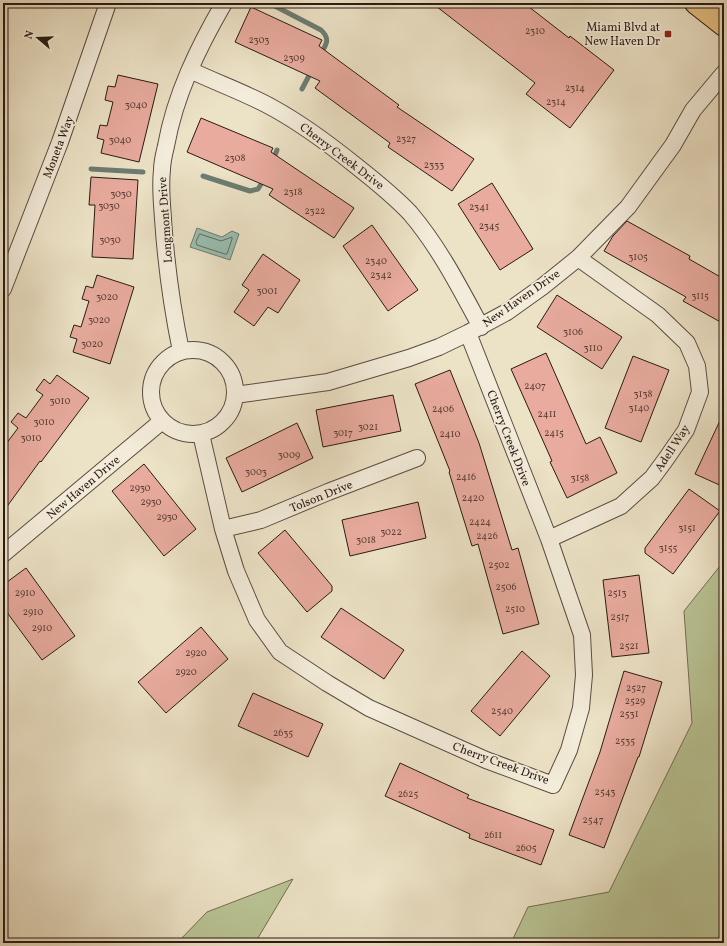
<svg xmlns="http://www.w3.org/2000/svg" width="727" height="946" font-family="Vollkorn,serif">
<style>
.green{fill:#b9c394;stroke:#726e54}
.water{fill:#99beb1;stroke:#6d7c72}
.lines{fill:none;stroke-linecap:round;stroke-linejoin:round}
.shore{stroke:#626c62;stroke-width:1}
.stream{stroke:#6d7c72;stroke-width:5}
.building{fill:#e8ab9e;stroke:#2a1a13}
.street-casing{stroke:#5a4c40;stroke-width:18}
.primary-casing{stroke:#2a1a13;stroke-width:24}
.street{stroke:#f3ecda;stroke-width:16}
.primary{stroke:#e6c183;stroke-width:22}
.poi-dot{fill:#8f2418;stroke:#f3ecda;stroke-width:1.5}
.labels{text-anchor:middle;stroke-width:3.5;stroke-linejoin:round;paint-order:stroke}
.number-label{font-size:10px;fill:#5a3e36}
.poi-label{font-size:12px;fill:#2a1a13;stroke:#f3ecda;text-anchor:end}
.street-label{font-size:12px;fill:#2a1a13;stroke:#f3ecda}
</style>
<rect width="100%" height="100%" fill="#ece2c6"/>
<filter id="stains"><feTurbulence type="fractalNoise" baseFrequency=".005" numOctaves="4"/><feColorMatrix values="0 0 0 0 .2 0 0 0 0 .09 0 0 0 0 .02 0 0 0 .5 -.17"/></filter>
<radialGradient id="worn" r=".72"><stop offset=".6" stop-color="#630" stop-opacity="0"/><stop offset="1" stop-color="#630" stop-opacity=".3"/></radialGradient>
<path class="green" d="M 724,561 L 724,943 L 511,943 L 528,907 L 609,892 L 692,723 L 684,611 Z
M 293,879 L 255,943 L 177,943 L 207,912 Z"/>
<path class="water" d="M 197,228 L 222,237 L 232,231 L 239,234 L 230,260 L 190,247 Z"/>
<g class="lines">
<path class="shore" d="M 200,234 L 221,241 L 232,237 L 232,239 L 227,254 L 225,254 L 197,245 L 196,242 Z"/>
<path class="stream" d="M 269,3 L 321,30 C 331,39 326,45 320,55
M 302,89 L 312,70
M 273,160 L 277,150
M 91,169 L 143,172
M 203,176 L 250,191 L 258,189 L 265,178"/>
</g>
<path class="building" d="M 432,3 L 524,3 L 569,38 L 570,36 L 614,70 L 570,128 L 526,94 L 535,83 Z
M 251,7 L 322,40 L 319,46 L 399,105 L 397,107 L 474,159 L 452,191 L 388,147 L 390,143 L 315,88 L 320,81 L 235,42 Z
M 118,75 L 158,84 L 139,162 L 101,153 L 104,140 L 97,138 L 100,125 L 107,126 L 113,102 L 105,100 L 108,86 L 115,87 Z
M 201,118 L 273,148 L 271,152 L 354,208 L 334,238 L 269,195 L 273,189 L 187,152 Z
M 91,177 L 138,180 L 133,259 L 92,257 L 95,205 L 89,205 Z
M 492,183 L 533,249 L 500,270 L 458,204 Z
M 627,221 L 690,256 L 689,259 L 724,279 L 724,324 L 683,301 L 686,297 L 604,251 L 613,236 Z
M 372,225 L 418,290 L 388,311 L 343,246 Z
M 263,254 L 300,280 L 278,313 L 268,307 L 254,326 L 234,312 L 249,290 L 242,285 Z
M 97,275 L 134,287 L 110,364 L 73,352 L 77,339 L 70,337 L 74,325 L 81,327 L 89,301 L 82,299 L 86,286 L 93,288 Z
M 557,295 L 622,337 L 602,369 L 537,327 Z
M 546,353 L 586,444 L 600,437 L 617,473 L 567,498 L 550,462 L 552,461 L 511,369 Z
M 633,356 L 669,370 L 641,442 L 605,428 Z
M 450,370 L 479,443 L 512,550 L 518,548 L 539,624 L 503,634 L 478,544 L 472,546 L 449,472 L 450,471 L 415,384 Z
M 57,375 L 89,398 L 41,462 L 40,461 L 3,512 L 3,448 L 18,428 L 11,422 L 18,413 L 26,418 L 43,395 L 36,390 L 44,379 L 50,384 Z
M 393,395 L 401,431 L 323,447 L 316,410 Z
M 724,412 L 724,487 L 695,474 Z
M 297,423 L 313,458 L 242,492 L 226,458 Z
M 144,464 L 196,529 L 164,556 L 112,491 Z
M 689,489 L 720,511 L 673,574 L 645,553 L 645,548 Z
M 418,502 L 426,538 L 350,556 L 342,520 Z
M 285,530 L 332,586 L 332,591 L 307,612 L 258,553 Z
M 26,568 L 75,636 L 42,660 L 3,607 L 3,585 Z
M 639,575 L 649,653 L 612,657 L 603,580 Z
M 341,608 L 404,650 L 384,679 L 321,637 Z
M 201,627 L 228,659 L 166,713 L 138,682 Z
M 522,651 L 550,676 L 500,736 L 471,711 Z
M 624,671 L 662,682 L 639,757 L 638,757 L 604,848 L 569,835 L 600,752 Z
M 253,693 L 323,724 L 308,757 L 238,726 Z
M 400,763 L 469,795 L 467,798 L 554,830 L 541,865 L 469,838 L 470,834 L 385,796 Z"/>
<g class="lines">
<g class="street-casing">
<path id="street" d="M 190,70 C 217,83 246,93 273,108 C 302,124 329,144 355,165 C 374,180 393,195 410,213 C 439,247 460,288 481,327
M 3,289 L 60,142 L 108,3
M151 392a42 42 0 1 1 84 0a42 42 0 1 1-84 0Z
M 181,351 C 172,308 166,263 163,219 C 162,203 160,186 162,170 C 162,162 164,154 166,146 C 175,95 198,48 224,3
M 235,395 L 328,382 L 409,358 L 439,347 L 468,333 L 507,312 L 542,287 L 578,258 L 628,207 L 673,145 L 693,110 L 724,73
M 201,434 L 223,529 L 236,571 L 257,620 L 280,652 L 327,683 L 369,708 L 486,760 L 553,785 L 569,750 L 581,708 L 584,675 L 582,635 L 549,539 L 468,333
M 223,529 L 261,520 L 328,492 L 417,458
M 549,539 L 621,506 L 652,478 L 666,459 L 686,430 L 700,392 L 697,366 L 687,343 L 658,315 L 578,258
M 3,554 L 162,421"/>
</g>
<g class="primary-casing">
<path id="primary" d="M 696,3 L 724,25"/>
</g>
<use href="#street" class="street"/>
<use href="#primary" class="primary"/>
</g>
<rect class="poi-dot" x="664" y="30" width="8" height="8" rx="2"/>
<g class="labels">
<g class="number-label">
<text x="535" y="34">2310</text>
<text x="259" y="43">2303</text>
<text x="294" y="61">2309</text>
<text x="575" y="91">2314</text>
<text x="556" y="105">2314</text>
<text x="136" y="108">3040</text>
<text x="406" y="142">2327</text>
<text x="120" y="143">3040</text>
<text x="235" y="161">2308</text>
<text x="434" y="168">2333</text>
<text x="293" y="195">2318</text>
<text x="121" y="197">3030</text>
<text x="109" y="209">3030</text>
<text x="479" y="210">2341</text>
<text x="315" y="214">2322</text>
<text x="489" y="229">2345</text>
<text x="110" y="243">3030</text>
<text x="638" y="260">3105</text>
<text x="376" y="264">2340</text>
<text x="381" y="278">2342</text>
<text x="267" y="294">3001</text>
<text x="700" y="299">3115</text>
<text x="107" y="300">3020</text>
<text x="99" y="323">3020</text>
<text x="573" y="335">3106</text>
<text x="92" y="347">3020</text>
<text x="593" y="351">3110</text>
<text x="535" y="389">2407</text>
<text x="643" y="397">3138</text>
<text x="60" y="404">3010</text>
<text x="639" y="411">3140</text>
<text x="443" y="412">2406</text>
<text x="547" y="417">2411</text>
<text x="44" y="425">3010</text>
<text x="368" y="430">3021</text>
<text x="343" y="436">3017</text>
<text x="554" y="436">2415</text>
<text x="450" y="437">2410</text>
<text x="31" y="441">3010</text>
<text x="289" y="458">3009</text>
<text x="256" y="475">3003</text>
<text x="466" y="480">2416</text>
<text x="580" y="481">3158</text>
<text x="140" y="491">2930</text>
<text x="473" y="501">2420</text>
<text x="151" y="505">2930</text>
<text x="167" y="520">2930</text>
<text x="480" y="525">2424</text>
<text x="687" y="531">3151</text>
<text x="391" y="535">3022</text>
<text x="487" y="539">2426</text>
<text x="366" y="543">3018</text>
<text x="668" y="551">3155</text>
<text x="499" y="568">2502</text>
<text x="506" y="590">2506</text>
<text x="25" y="596">2910</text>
<text x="617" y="596">2513</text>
<text x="515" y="612">2510</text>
<text x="33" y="615">2910</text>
<text x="620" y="620">2517</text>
<text x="42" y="631">2910</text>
<text x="629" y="649">2521</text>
<text x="196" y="656">2920</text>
<text x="186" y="675">2920</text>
<text x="636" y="691">2527</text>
<text x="635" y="704">2529</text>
<text x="502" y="714">2540</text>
<text x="629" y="717">2531</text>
<text x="283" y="736">2635</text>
<text x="625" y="744">2535</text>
<text x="605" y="795">2543</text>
<text x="408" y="797">2625</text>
<text x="593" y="823">2547</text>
<text x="493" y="838">2611</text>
<text x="526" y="851">2605</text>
</g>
<g class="poi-label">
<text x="660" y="31">Miami Blvd at<tspan x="660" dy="14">New Haven Dr</tspan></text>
</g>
<g class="street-label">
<text transform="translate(58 147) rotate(-69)" y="4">Moneta Way</text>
<text transform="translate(342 156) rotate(37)" y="4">Cherry Creek Drive</text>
<text transform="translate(165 220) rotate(-94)" y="4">Longmont Drive</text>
<text transform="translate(521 298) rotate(-35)" y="4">New Haven Drive</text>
<text transform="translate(509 438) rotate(69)" y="4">Cherry Creek Drive</text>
<text transform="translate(672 448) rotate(-57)" y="4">Adell Way</text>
<text transform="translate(83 487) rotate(-40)" y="4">New Haven Drive</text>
<text transform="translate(321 496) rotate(-22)" y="4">Tolson Drive</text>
<text transform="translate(501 763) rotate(20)" y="4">Cherry Creek Drive</text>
</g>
</g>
<rect width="727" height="946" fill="none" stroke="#ece2c6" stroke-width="16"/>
<rect x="4" y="4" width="719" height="938" fill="none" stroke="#2a1a13" stroke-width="2"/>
<rect x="8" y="8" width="711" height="930" fill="none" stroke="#2a1a13"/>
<g transform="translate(38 38) rotate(289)" stroke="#f3ecda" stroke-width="3" paint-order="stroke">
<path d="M0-3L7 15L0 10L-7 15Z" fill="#2a1a13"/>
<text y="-6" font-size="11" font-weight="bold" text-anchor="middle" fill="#2a1a13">N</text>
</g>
<rect width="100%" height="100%" filter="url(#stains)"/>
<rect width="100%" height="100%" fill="url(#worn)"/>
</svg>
